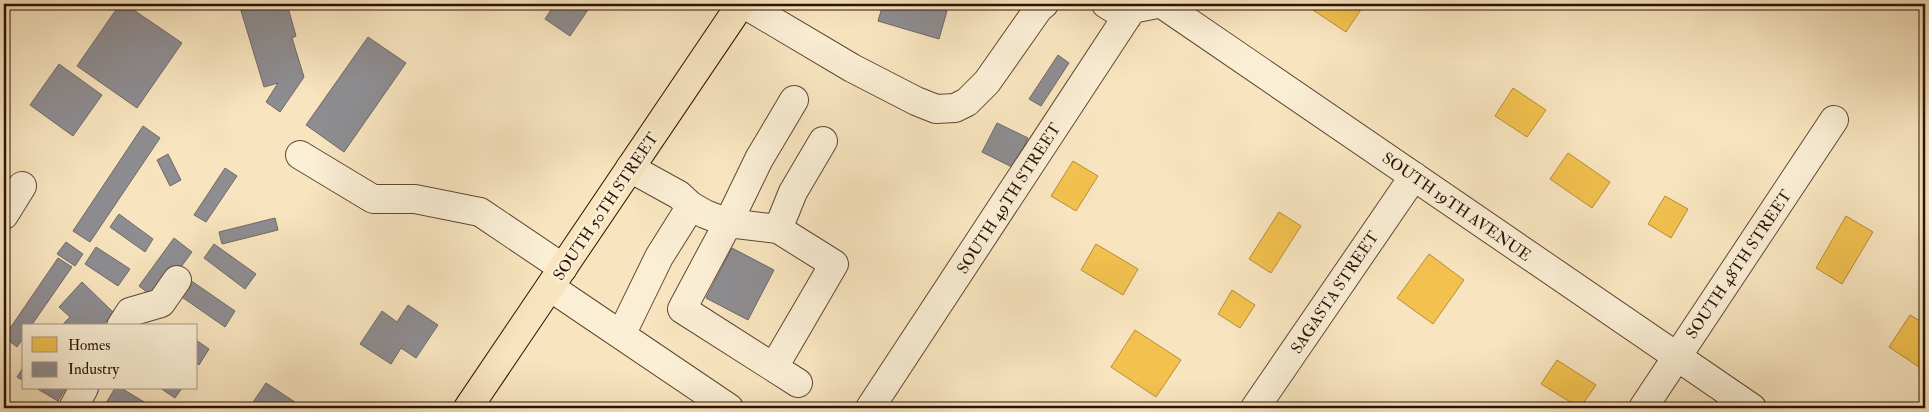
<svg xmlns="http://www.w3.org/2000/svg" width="1929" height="412" font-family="'IM FELL Double Pica',serif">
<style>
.homes{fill:#f2c14e;stroke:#b78c38}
.industry{fill:#8d8d92;stroke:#706867}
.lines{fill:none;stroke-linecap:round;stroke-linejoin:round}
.minor-casing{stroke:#604732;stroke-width:30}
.major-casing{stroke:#2d1203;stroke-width:30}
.minor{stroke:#faeed5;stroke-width:28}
.major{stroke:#f8e5bf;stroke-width:28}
.labels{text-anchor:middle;stroke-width:5;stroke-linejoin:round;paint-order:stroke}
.street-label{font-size:16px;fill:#2d1203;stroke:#faeed5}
</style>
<rect width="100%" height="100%" fill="#f8e5bf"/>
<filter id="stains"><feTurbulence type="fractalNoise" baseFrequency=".004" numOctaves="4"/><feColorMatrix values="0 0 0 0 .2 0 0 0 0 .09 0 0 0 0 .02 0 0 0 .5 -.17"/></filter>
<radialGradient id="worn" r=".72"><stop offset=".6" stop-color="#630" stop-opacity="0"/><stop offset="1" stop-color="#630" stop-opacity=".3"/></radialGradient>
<path class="homes" d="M 1304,4 L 1362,4 L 1364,5 L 1346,32 Z
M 1513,88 L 1546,110 L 1527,137 L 1495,116 Z
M 1568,153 L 1610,182 L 1592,208 L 1550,179 Z
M 1073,161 L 1098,176 L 1076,211 L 1051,196 Z
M 1665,196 L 1688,209 L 1671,238 L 1648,224 Z
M 1279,212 L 1301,226 L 1271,273 L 1249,259 Z
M 1846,216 L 1873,232 L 1842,284 L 1816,268 Z
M 1096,244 L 1138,269 L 1123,295 L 1081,270 Z
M 1429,254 L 1464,280 L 1433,324 L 1397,298 Z
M 1232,290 L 1255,305 L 1240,328 L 1218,314 Z
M 1910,315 L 1925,324 L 1925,371 L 1889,347 Z
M 1135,330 L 1181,360 L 1156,397 L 1111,367 Z
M 1557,360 L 1596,385 L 1580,408 L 1541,384 Z"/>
<path class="industry" d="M 120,4 L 125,4 L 182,43 L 137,108 L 77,66 Z
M 239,4 L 287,4 L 296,36 L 292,38 L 304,77 L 280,112 L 266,102 L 278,83 L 264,87 Z
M 555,4 L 592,4 L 570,36 L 545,19 Z
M 883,4 L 921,4 L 947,11 L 939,39 L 878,21 Z
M 368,37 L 406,63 L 344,152 L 306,125 Z
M 1058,55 L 1069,63 L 1041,106 L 1029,99 Z
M 59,64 L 102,95 L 73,136 L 30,105 Z
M 997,123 L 1028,138 L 1014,168 L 982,152 Z
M 143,126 L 160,138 L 90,242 L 73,231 Z
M 168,154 L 181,180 L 170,186 L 157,160 Z
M 225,168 L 237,176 L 206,222 L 194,215 Z
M 119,214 L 153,239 L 145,252 L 110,227 Z
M 275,218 L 278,230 L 222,244 L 219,232 Z
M 174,238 L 192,252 L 157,300 L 139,286 Z
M 66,242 L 83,254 L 75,266 L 57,254 Z
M 214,244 L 256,274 L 245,289 L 204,258 Z
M 96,247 L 130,269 L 118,286 L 85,264 Z
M 732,248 L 774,270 L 748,320 L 706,298 Z
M 58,258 L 72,267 L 31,326 L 24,326 L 24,337 L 17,347 L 4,337 Z
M 190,280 L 235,311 L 225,327 L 179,295 Z
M 82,282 L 114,313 L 102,326 L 61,326 L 70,317 L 59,307 Z
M 408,305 L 438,325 L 416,358 L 401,348 L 391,364 L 360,344 L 382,311 L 397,322 Z
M 196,340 L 209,349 L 199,365 L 196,363 Z
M 24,366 L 24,381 L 17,377 Z
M 266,383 L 304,408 L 249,408 Z
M 36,388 L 66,388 L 58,401 Z
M 115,388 L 121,388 L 154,408 L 114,408 L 106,403 Z
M 160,388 L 182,388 L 175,398 Z"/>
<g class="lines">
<g class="minor-casing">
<path id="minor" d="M 744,4 L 852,68 L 916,101 L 936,109 L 955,108 L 967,102 L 987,82 L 1039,8 L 1044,4
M 1106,4 L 1127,17
M 1162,4 L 1752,408
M 794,100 L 759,159 L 728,223 L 682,309 L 798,383
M 300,155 L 373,199 L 415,199 L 480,212 L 563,268
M 691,206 L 705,214 L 728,223 L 778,229 L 834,264 L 774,367
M 4,215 L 22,186
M 778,229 L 793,192 L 823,141
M 550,287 L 729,408
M 121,326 L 130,312 L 161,303 L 177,280
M 621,335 L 659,257 L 691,206 L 679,195 L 630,168
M 73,408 L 84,388
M 870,408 L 1132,9 L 1157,4
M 1255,408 L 1414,176
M 1643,408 L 1834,120"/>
</g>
<g class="major-casing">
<path id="major" d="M 468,408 L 741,4"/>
</g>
<use href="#minor" class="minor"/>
<use href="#major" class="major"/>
</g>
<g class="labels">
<g class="street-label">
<text transform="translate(1008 198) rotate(-57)" y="6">SOUTH 49TH STREET</text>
<text transform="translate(605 206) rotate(-56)" y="6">SOUTH 50TH STREET</text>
<text transform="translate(1457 206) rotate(35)" y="6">SOUTH 19TH AVENUE</text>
<text transform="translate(1738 264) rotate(-56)" y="6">SOUTH 48TH STREET</text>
<text transform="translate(1334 292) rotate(-56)" y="6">SAGASTA STREET</text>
</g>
</g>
<rect width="1929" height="412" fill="none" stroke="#f8e5bf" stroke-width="20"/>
<rect x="5" y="5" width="1919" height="402" fill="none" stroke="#2d1203" stroke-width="2.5"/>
<rect x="10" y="10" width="1909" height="392" fill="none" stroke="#2d1203"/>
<rect x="22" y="324" width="175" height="65" fill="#faeed5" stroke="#a89681"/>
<rect x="32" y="337" width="25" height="15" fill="#f2c14e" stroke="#a89681"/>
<text x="68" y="350" font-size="15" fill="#2d1203">Homes</text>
<rect x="32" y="362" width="25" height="15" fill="#8d8d92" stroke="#a89681"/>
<text x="68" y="374" font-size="15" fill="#2d1203">Industry</text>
<rect width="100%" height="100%" filter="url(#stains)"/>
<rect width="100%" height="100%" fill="url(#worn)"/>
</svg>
